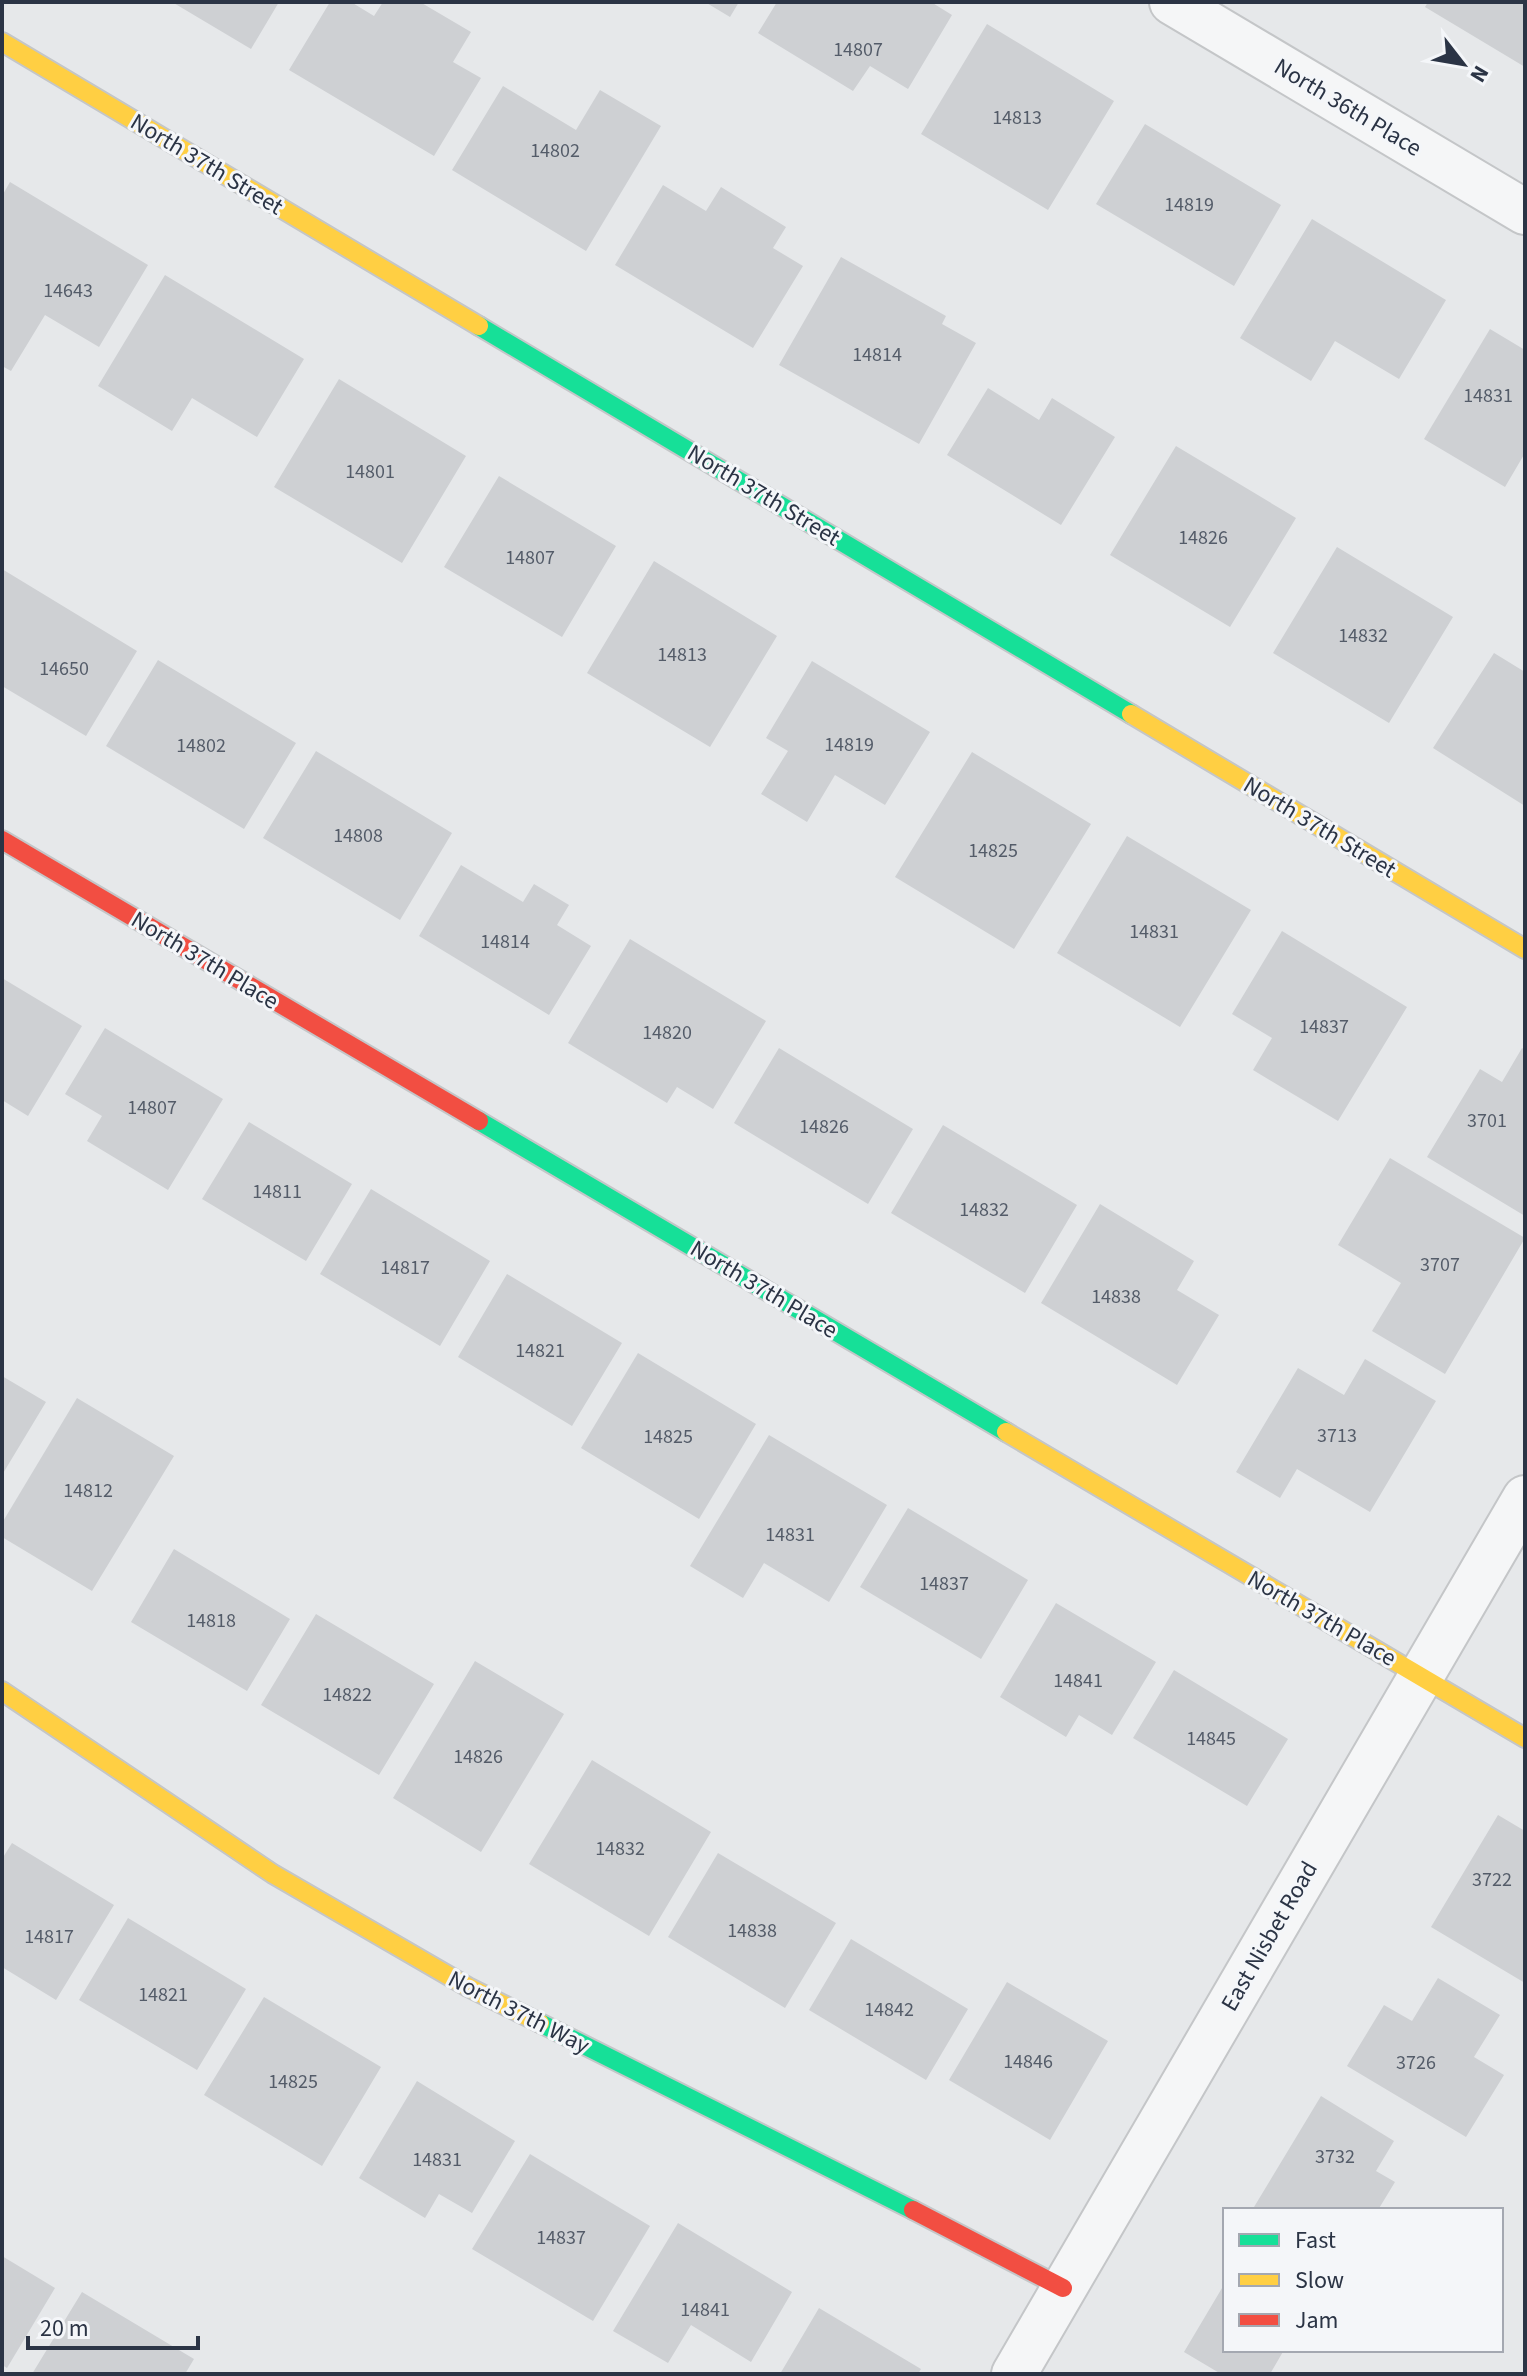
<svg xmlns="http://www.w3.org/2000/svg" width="1527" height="2376" font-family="'Source Sans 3',sans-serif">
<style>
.building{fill:#ced0d3}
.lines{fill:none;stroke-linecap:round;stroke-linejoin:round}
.street-casing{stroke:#c4c6c8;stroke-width:48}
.fast-casing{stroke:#c4c6c8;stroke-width:22}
.slow-casing{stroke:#c4c6c8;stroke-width:22}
.jam-casing{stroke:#c4c6c8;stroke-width:22}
.street{stroke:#f5f6f7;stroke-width:44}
.fast{stroke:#16e098;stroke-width:18}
.slow{stroke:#ffcf43;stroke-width:18}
.jam{stroke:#f24e42;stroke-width:18}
.labels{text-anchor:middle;stroke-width:6;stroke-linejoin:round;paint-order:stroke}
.number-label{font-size:20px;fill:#545c69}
.street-label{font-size:24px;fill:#2b3445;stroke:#f4f6f9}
</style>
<rect width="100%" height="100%" fill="#e6e8ea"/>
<path class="building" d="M 172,2 L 279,2 L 251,49 Z
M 330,2 L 351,2 L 374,16 L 383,2 L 420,2 L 471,32 L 453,62 L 481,78 L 434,156 L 289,70 Z
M 705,2 L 739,2 L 730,17 Z
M 777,2 L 931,2 L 952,15 L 908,89 L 870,66 L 853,91 L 758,33 Z
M 1428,2 L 1525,2 L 1525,67 L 1425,7 Z
M 987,24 L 1114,101 L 1048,210 L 921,134 Z
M 503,86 L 576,130 L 600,90 L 661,126 L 586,251 L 452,170 Z
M 1145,124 L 1281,205 L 1234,286 L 1096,204 Z
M 10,182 L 148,265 L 99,347 L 45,315 L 11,371 L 2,366 L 2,196 Z
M 663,185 L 706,211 L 721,187 L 786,227 L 773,248 L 803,266 L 753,348 L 615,265 Z
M 1312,219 L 1446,300 L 1399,379 L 1335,341 L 1311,381 L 1240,338 Z
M 841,257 L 946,316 L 942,324 L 976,343 L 919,444 L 779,365 Z
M 165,275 L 304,359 L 257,437 L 192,398 L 172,431 L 98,386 Z
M 1490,329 L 1525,350 L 1525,453 L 1505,487 L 1424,439 Z
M 339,379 L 466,456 L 402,563 L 274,487 Z
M 988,388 L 1039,420 L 1052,398 L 1115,437 L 1061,525 L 947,455 Z
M 1176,446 L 1296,518 L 1230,627 L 1110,555 Z
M 499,476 L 616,546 L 562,637 L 444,567 Z
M 1337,547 L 1453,617 L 1389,723 L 1273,653 Z
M 654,561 L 777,636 L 710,747 L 587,673 Z
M 2,569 L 137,651 L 86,736 L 2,686 Z
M 1494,653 L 1525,672 L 1525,806 L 1433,748 Z
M 158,660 L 296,743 L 244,829 L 106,746 Z
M 812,661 L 930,732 L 885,805 L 835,775 L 807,822 L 761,794 L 788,751 L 766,738 Z
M 316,751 L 452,833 L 400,920 L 263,838 Z
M 972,752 L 1091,824 L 1014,949 L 895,877 Z
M 1127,836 L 1251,910 L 1180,1027 L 1057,953 Z
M 461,865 L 523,902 L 534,884 L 569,905 L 557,925 L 591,946 L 549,1015 L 419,936 Z
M 1282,931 L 1407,1007 L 1338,1121 L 1253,1070 L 1272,1038 L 1232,1014 Z
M 630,939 L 766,1021 L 713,1109 L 677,1087 L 667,1103 L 568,1043 Z
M 2,978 L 82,1026 L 28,1116 L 2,1100 Z
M 105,1028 L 223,1099 L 168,1190 L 87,1141 L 102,1116 L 65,1094 Z
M 779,1048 L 913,1129 L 868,1204 L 734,1123 Z
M 1522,1048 L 1525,1050 L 1525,1216 L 1427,1157 L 1480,1069 L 1502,1082 Z
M 249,1122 L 352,1184 L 306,1261 L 202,1199 Z
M 943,1125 L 1077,1205 L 1025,1293 L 891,1213 Z
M 1390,1158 L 1525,1238 L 1445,1374 L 1372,1331 L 1401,1283 L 1338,1245 Z
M 371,1189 L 490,1261 L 440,1346 L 320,1274 Z
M 1100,1204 L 1194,1261 L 1177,1290 L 1219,1315 L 1177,1385 L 1041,1303 Z
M 507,1274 L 622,1343 L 572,1426 L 458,1357 Z
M 638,1353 L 756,1424 L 699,1519 L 581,1448 Z
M 1365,1359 L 1436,1401 L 1370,1512 L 1297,1469 L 1280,1498 L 1236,1472 L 1298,1368 L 1344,1395 Z
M 2,1376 L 46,1402 L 2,1475 Z
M 77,1398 L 174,1456 L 92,1591 L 2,1537 L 2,1523 Z
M 769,1435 L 887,1505 L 829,1602 L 764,1563 L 743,1598 L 690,1566 Z
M 908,1508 L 1028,1580 L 981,1659 L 860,1587 Z
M 174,1549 L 290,1619 L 247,1691 L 131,1622 Z
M 1056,1603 L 1156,1662 L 1112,1735 L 1079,1715 L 1066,1737 L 1000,1697 Z
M 316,1614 L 434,1684 L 379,1775 L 261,1705 Z
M 475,1661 L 564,1714 L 481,1852 L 393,1798 Z
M 1174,1670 L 1288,1739 L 1247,1806 L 1133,1738 Z
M 592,1760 L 711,1832 L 649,1936 L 529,1864 Z
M 1498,1815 L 1525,1831 L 1525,1983 L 1431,1927 Z
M 12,1843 L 114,1905 L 56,2000 L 2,1967 L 2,1859 Z
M 718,1853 L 836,1923 L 785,2008 L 668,1937 Z
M 128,1918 L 246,1989 L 197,2070 L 79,2000 Z
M 851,1939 L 968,2009 L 926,2080 L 809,2010 Z
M 1438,1978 L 1500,2015 L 1474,2057 L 1504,2075 L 1466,2137 L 1347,2066 L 1384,2005 L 1412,2021 Z
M 1007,1982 L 1108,2041 L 1050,2140 L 949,2080 Z
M 264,1997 L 381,2067 L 322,2166 L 204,2095 Z
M 417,2081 L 515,2141 L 472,2213 L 439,2194 L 425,2218 L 359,2178 Z
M 1321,2096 L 1394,2141 L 1376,2171 L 1395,2182 L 1378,2210 L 1259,2210 L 1254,2207 Z
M 530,2154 L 650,2226 L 593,2321 L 472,2249 Z
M 678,2223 L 792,2292 L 751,2362 L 691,2325 L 668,2363 L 613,2331 Z
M 2,2256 L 55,2288 L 7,2368 L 2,2365 Z
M 1225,2283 L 1225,2350 L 1284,2350 L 1270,2374 L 1221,2374 L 1184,2352 Z
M 82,2292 L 194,2359 L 185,2374 L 32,2374 Z
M 819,2308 L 921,2369 L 918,2374 L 780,2374 Z"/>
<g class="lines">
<g class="street-casing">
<path id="street" d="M 1172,2 L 1525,212
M 1014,2374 L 1525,1498"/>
</g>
<g class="fast-casing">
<path id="fast" d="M 479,326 L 1131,714
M 479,1121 L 1006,1432
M 540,2023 L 913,2210"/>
</g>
<g class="slow-casing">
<path id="slow" d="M 2,42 L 479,326
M 1131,714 L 1525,949
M 1006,1432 L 1525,1738
M 2,1691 L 273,1874 L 468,1987 L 540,2023"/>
</g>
<g class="jam-casing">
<path id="jam" d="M 2,840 L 479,1121
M 913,2210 L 1063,2288"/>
</g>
<use href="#street" class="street"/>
<use href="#fast" class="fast"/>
<use href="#slow" class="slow"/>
<use href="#jam" class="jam"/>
</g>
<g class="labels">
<g class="number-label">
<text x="858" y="56">14807</text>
<text x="1017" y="124">14813</text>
<text x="555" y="157">14802</text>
<text x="1189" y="211">14819</text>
<text x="68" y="297">14643</text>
<text x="877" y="361">14814</text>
<text x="1488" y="402">14831</text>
<text x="370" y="478">14801</text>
<text x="1203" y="544">14826</text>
<text x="530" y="564">14807</text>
<text x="1363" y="642">14832</text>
<text x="682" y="661">14813</text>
<text x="64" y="675">14650</text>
<text x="849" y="751">14819</text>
<text x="201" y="752">14802</text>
<text x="358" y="842">14808</text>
<text x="993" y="857">14825</text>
<text x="1154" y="938">14831</text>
<text x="505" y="948">14814</text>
<text x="1324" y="1033">14837</text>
<text x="667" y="1039">14820</text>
<text x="152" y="1114">14807</text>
<text x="1487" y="1127">3701</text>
<text x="824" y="1133">14826</text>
<text x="277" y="1198">14811</text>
<text x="984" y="1216">14832</text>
<text x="1440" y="1271">3707</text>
<text x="405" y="1274">14817</text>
<text x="1116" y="1303">14838</text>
<text x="540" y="1357">14821</text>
<text x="1337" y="1442">3713</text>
<text x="668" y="1443">14825</text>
<text x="88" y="1497">14812</text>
<text x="790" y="1541">14831</text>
<text x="944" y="1590">14837</text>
<text x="211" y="1627">14818</text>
<text x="1078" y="1687">14841</text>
<text x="347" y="1701">14822</text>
<text x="1211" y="1745">14845</text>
<text x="478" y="1763">14826</text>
<text x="620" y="1855">14832</text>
<text x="1492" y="1886">3722</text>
<text x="752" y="1937">14838</text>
<text x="49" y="1943">14817</text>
<text x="163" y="2001">14821</text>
<text x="889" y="2016">14842</text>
<text x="1028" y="2068">14846</text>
<text x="1416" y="2069">3726</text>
<text x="293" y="2088">14825</text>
<text x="1335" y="2163">3732</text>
<text x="437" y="2166">14831</text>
<text x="561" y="2244">14837</text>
<text x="705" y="2316">14841</text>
</g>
<g class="street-label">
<text transform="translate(1348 107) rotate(31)" y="8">North 36th Place</text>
<text transform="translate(207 164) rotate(31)" y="8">North 37th Street</text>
<text transform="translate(764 495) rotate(31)" y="8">North 37th Street</text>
<text transform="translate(1320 827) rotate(31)" y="8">North 37th Street</text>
<text transform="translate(205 960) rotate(31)" y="8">North 37th Place</text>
<text transform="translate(764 1289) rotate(31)" y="8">North 37th Place</text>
<text transform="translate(1322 1618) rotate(30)" y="8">North 37th Place</text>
<text transform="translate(1269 1936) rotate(-60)" y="8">East Nisbet Road</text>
<text transform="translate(519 2012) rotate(27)" y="8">North 37th Way</text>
</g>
</g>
<rect width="1527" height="2376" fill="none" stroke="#2b3445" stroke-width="8"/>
<rect x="1223" y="2208" width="280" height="144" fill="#f4f6f9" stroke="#a4a8b1" stroke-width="2"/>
<rect x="1239" y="2234" width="40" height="12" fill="#16e098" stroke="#a4a8b1" stroke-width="2"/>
<text x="1295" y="2248" font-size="24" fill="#2b3445">Fast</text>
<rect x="1239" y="2274" width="40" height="12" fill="#ffcf43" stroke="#a4a8b1" stroke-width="2"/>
<text x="1295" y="2288" font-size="24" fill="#2b3445">Slow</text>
<rect x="1239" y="2314" width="40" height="12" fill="#f24e42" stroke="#a4a8b1" stroke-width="2"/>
<text x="1295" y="2328" font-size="24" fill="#2b3445">Jam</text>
<g transform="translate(1463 64) rotate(121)" stroke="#f4f6f9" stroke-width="6" paint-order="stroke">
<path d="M0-6L14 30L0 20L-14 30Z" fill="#2b3445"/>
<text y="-12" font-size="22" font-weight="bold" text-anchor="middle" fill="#2b3445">N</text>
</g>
<path d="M28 2336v12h170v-12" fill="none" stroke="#2b3445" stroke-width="4"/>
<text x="40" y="2336" font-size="24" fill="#2b3445" stroke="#f4f6f9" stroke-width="6" paint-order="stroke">20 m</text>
</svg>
